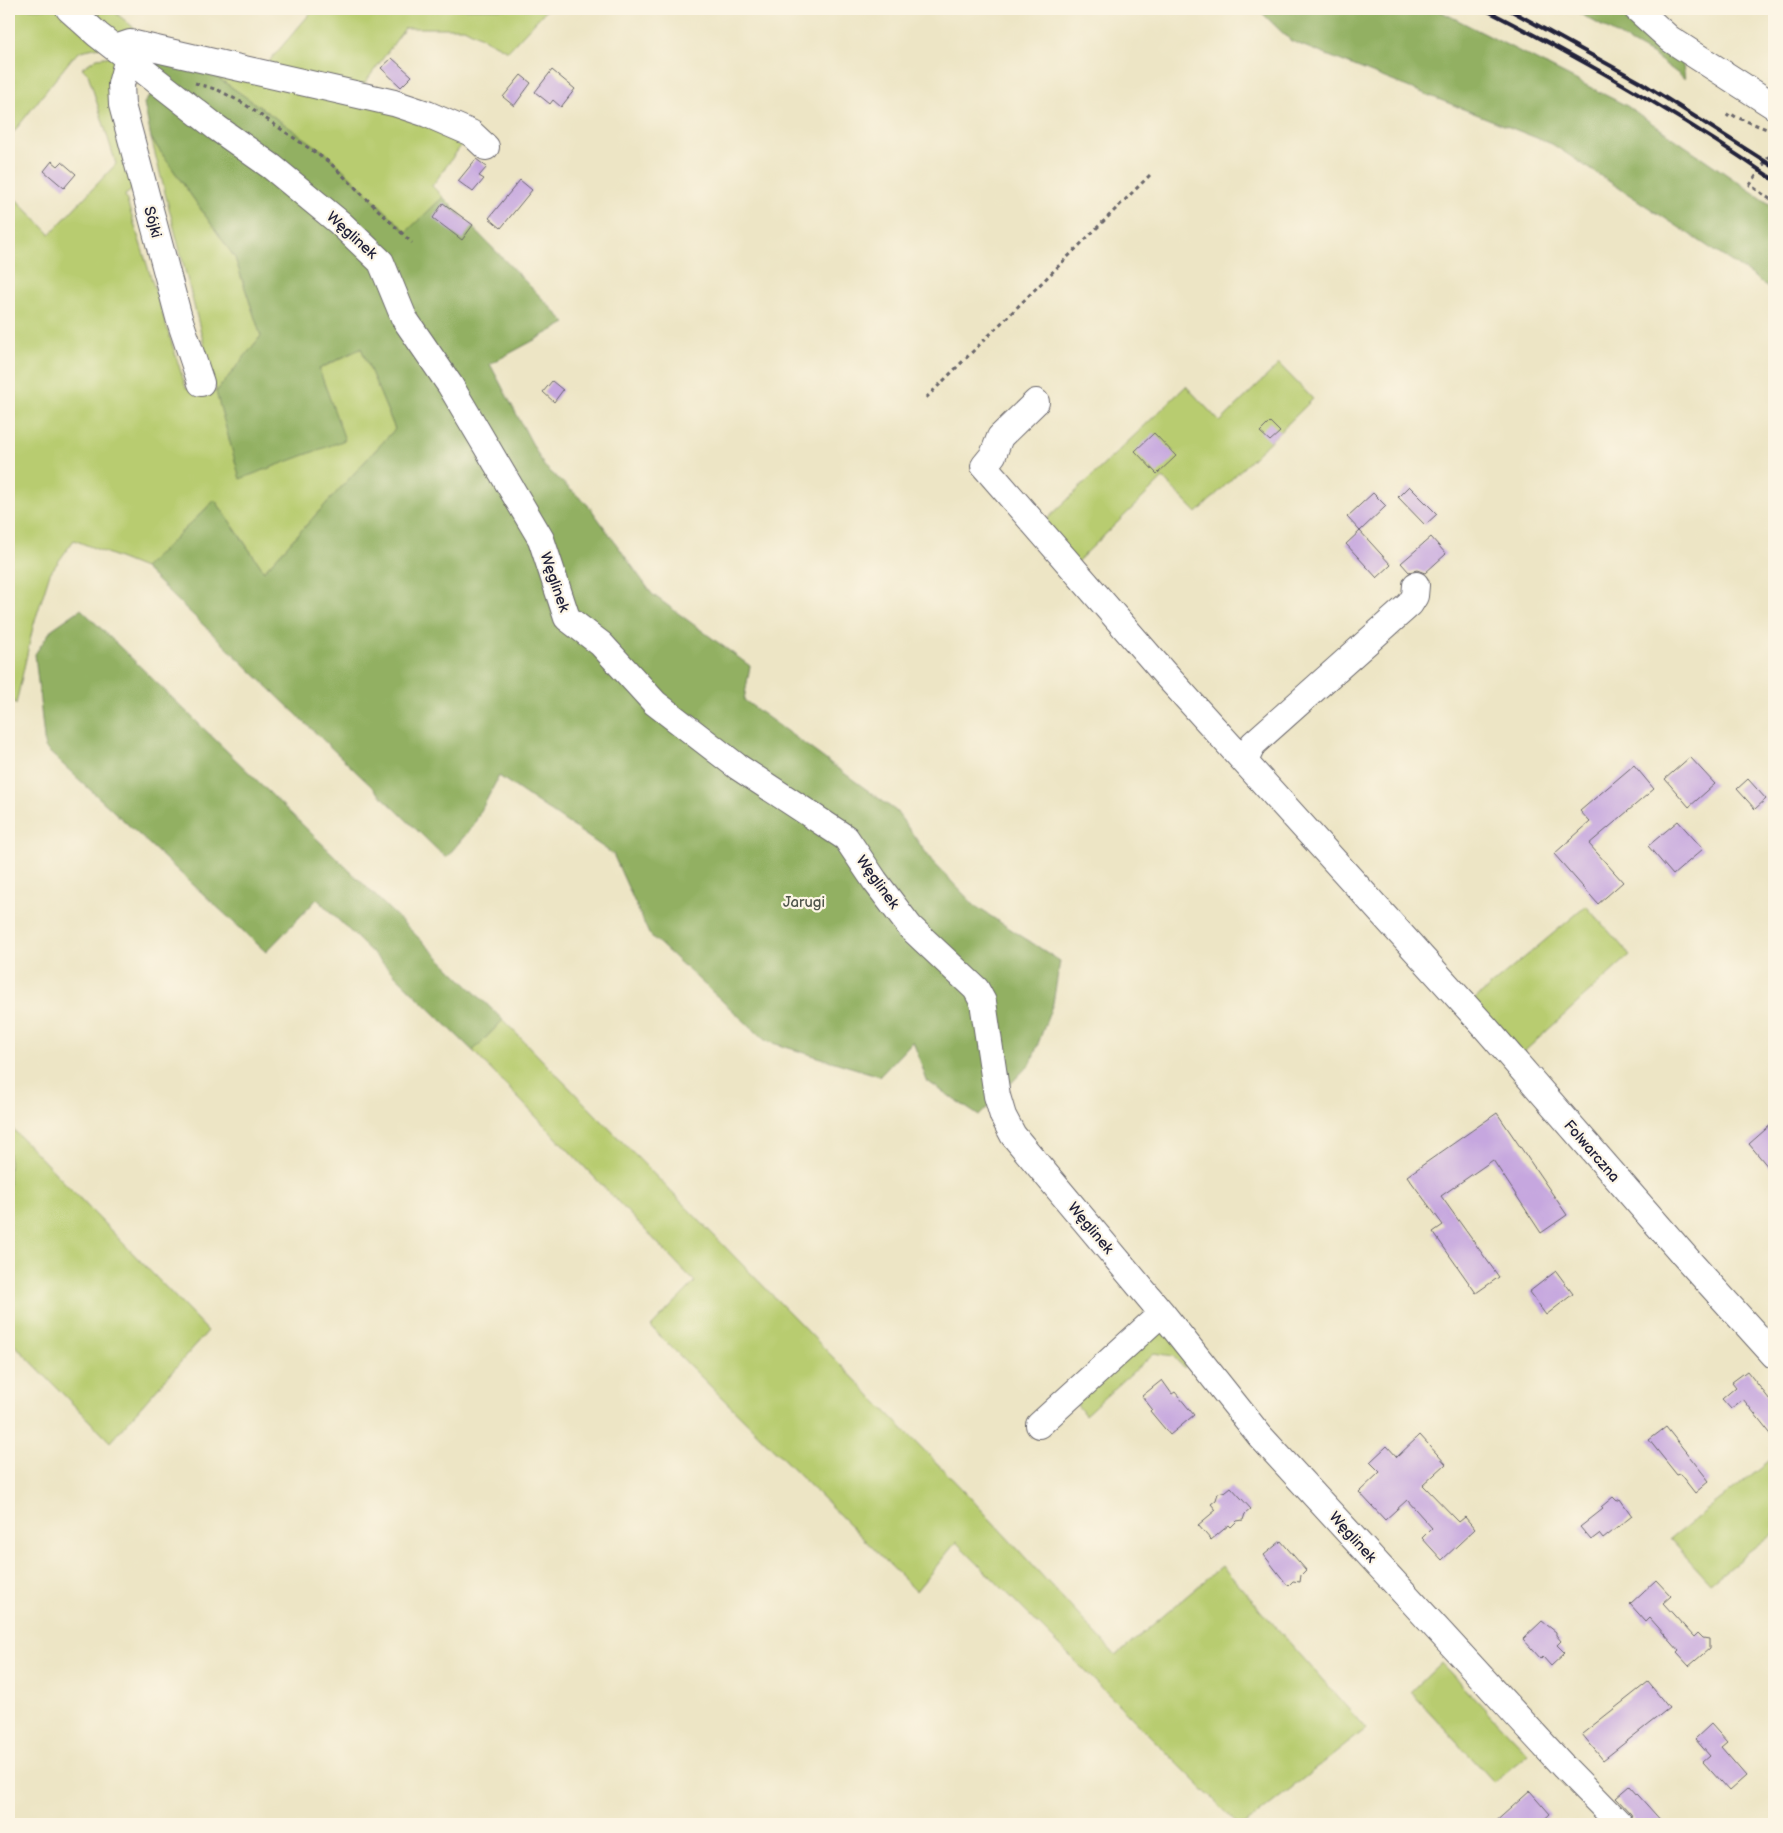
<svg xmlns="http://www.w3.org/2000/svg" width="1783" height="1833" font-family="'Balsamiq Sans',sans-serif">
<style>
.green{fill:#b8cc6f;stroke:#6d7755}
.forest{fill:#92b062;stroke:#5a694e}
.building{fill:#c6a7df}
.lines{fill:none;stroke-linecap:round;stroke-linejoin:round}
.minor-casing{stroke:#69666b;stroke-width:28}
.path{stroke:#69666b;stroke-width:3;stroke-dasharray:4 4;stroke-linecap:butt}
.minor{stroke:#fff;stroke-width:26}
.rail{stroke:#22223b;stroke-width:4}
.labels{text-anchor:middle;stroke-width:4.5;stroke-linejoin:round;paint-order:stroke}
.street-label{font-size:15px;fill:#22223b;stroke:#fcf5e5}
.park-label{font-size:15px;fill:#4f554b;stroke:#fcf5e5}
</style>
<rect width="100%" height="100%" fill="#fcf5e5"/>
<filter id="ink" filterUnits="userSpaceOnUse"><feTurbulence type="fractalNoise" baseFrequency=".02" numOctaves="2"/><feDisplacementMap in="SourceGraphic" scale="10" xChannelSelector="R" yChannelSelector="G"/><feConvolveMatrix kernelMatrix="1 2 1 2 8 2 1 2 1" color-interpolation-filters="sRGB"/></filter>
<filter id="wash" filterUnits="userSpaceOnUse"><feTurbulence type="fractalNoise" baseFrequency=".0096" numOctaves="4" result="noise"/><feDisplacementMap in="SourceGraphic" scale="20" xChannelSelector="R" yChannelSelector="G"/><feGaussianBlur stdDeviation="1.12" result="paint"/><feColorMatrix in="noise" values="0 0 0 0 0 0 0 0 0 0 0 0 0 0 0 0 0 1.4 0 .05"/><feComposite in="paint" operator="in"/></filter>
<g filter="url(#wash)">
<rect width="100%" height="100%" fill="#ede5c5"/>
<path class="green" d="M 9,9 L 60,9 L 103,46 L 81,51 L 72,58 L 9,138 Z
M 77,9 L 113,9 L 112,10 L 148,39 L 115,39 Z
M 314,9 L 547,9 L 508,51 L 464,28 L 405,28 L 362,87 L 264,67 Z
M 113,56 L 132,190 L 125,195 L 186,388 L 216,391 L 151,138 L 235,258 L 261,336 L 216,392 L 319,369 L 362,348 L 395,429 L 264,571 L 215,500 L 144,568 L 74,540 L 50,573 L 33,627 L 16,704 L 9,696 L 9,192 L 50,234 L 116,164 L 88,74 L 82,68 L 97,58 Z
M 207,70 L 403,110 L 466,139 L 432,186 L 443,197 L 407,232 L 327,154 Z
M 1279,364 L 1313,399 L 1197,513 L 1163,478 L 1076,563 L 1041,525 L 1186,386 L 1220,422 Z
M 1586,906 L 1630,955 L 1516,1059 L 1469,1004 Z
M 503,1020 L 966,1493 L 1116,1656 L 1222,1566 L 1366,1729 L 1246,1824 L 1238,1824 L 956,1542 L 916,1591 L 651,1327 L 695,1282 L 473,1051 Z
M 9,1125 L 208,1331 L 110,1442 L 9,1339 Z
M 1160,1323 L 1190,1358 L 1184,1368 L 1173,1356 L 1154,1353 L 1085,1415 L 1074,1401 Z
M 1774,1457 L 1774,1533 L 1710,1583 L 1670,1539 Z
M 1441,1663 L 1528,1754 L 1494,1782 L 1411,1692 Z"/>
<path class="forest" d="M 1258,9 L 1436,9 L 1627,106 L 1774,207 L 1774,293 L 1753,276 L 1552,144 L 1291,41 Z
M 1572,9 L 1607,9 L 1650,34 L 1683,65 L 1685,79 L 1653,55 Z
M 150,55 L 207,70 L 327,154 L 406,232 L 443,197 L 566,323 L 490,364 L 544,466 L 589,506 L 652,594 L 750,666 L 744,700 L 896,811 L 932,861 L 975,906 L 1060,961 L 1053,1003 L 1031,1063 L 979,1116 L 927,1081 L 913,1041 L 880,1076 L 766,1041 L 649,934 L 613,854 L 499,776 L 473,826 L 446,858 L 144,568 L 215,500 L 264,571 L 395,429 L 361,348 L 319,369 L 345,440 L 240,479 L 216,392 L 261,336 L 235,258 L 151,138 L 144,103 L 153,92 L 159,69 Z
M 81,609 L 503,1020 L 473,1051 L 317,899 L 266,952 L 45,748 L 35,654 L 52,629 Z"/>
<g id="blocks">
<path class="building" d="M 392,58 L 412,76 L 401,87 L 381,68 Z
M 552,70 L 575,89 L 561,107 L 553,100 L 550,104 L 535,92 Z
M 521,75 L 531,83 L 514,106 L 503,97 Z
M 476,159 L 487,167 L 479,176 L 484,179 L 473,192 L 458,181 Z
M 52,161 L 58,166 L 62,162 L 76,174 L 64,188 L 44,171 Z
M 520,180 L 532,190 L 501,228 L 489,218 Z
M 443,203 L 473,225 L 462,240 L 433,218 Z
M 552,381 L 563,390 L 554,402 L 543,392 Z
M 1270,422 L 1280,432 L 1270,441 L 1260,432 Z
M 1154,433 L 1176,456 L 1157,474 L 1135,451 Z
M 1409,486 L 1437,514 L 1425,525 L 1398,497 Z
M 1373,493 L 1386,506 L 1360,531 L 1347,517 Z
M 1360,531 L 1391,565 L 1377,578 L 1346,544 Z
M 1431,537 L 1446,554 L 1425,573 L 1417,570 L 1409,572 L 1401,563 Z
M 1690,757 L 1715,784 L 1689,807 L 1665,779 Z
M 1634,765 L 1654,789 L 1589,844 L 1623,882 L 1598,904 L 1554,854 L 1590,822 L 1580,811 Z
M 1748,779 L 1766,799 L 1755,809 L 1737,789 Z
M 1678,821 L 1703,849 L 1673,875 L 1648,846 Z
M 1497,1113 L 1567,1215 L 1541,1233 L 1493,1160 L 1441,1196 L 1499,1277 L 1476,1293 L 1433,1232 L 1443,1225 L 1407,1176 Z
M 1774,1122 L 1774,1174 L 1749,1144 Z
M 1556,1271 L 1573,1294 L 1546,1315 L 1529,1292 Z
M 1747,1371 L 1774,1405 L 1774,1438 L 1743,1399 L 1731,1409 L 1722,1399 L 1736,1387 L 1732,1382 Z
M 1162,1380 L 1172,1394 L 1175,1392 L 1194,1415 L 1170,1435 L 1150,1411 L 1152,1409 L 1142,1396 Z
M 1666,1427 L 1709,1481 L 1695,1493 L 1680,1474 L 1677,1475 L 1649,1440 Z
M 1420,1435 L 1446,1464 L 1423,1485 L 1459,1522 L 1465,1517 L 1475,1529 L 1442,1560 L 1422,1538 L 1432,1528 L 1407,1500 L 1385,1520 L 1359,1492 L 1380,1472 L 1370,1462 L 1387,1446 L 1397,1457 Z
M 1231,1487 L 1251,1509 L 1245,1514 L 1243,1520 L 1237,1521 L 1231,1527 L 1229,1525 L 1211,1540 L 1198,1525 L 1216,1510 L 1211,1504 L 1216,1500 L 1218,1493 L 1226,1491 Z
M 1613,1497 L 1617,1501 L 1620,1499 L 1632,1516 L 1603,1539 L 1599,1534 L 1591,1540 L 1580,1527 L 1603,1509 L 1601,1507 Z
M 1281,1541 L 1306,1570 L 1301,1575 L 1300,1582 L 1293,1581 L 1288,1586 L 1264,1555 Z
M 1656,1580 L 1671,1596 L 1663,1603 L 1694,1637 L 1698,1633 L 1703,1638 L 1709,1639 L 1709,1649 L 1689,1666 L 1677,1653 L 1679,1651 L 1650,1618 L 1646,1622 L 1630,1604 Z
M 1542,1621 L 1556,1632 L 1556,1635 L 1561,1641 L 1557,1645 L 1565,1653 L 1551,1666 L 1543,1657 L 1541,1659 L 1523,1639 Z
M 1648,1682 L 1669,1708 L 1603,1760 L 1582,1734 Z
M 1711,1724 L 1727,1742 L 1721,1747 L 1746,1776 L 1729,1791 L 1703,1762 L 1710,1756 L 1695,1739 Z
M 1630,1786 L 1664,1824 L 1635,1824 L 1631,1814 L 1616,1798 Z
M 1530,1791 L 1550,1814 L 1539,1824 L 1493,1824 Z"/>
</g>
</g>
<g filter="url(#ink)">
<use href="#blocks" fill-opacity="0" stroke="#69666b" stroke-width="1"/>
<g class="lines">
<g class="minor-casing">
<path id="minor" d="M 69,9 L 98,35 L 217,128 L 272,167 L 340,223 L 381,262 L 404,318 L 450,385 L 541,539 L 567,618 L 601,644 L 655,703 L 738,767 L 846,838 L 875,881 L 910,927 L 976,989 L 983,1002 L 997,1096 L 1003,1116 L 1013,1135 L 1162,1313 L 1260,1436 L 1564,1767 L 1620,1824
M 1637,9 L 1670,39 L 1774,106
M 115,48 L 130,43 L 394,103 L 427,114 L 471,133 L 486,147
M 128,58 L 121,84 L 122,105 L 179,318 L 201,383
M 1036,402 L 1000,437 L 993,455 L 984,466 L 1165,674 L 1485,1027 L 1689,1261 L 1774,1355
M 1245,761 L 1253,744 L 1410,604 L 1415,596 L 1416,585
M 1039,1425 L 1162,1313"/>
</g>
<path class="path" d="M 195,83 L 218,90 L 243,103 L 329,162 L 412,243
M 1727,117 L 1730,113 L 1736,117 L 1774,132
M 1774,149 L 1750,185 L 1774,202
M 926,398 L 1150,175"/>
<use href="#minor" class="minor"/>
<path class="rail" d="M 1484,9 C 1584,60 1682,116 1774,180
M 1508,9 L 1642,83 L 1774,167"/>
</g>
</g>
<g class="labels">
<g class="street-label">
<text transform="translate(153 222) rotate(75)" y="5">Sójki</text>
<text transform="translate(352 235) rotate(42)" y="5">Węglinek</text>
<text transform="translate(555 582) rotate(71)" y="5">Węglinek</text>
<text transform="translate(878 882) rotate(54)" y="5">Węglinek</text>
<text transform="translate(1592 1151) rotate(49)" y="5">Folwarczna</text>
<text transform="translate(1091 1228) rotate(50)" y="5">Węglinek</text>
<text transform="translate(1353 1537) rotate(48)" y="5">Węglinek</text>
</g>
<g class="park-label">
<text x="804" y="907">Jarugi</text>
</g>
</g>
<rect width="1783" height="1833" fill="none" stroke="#fcf5e5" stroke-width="30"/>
</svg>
